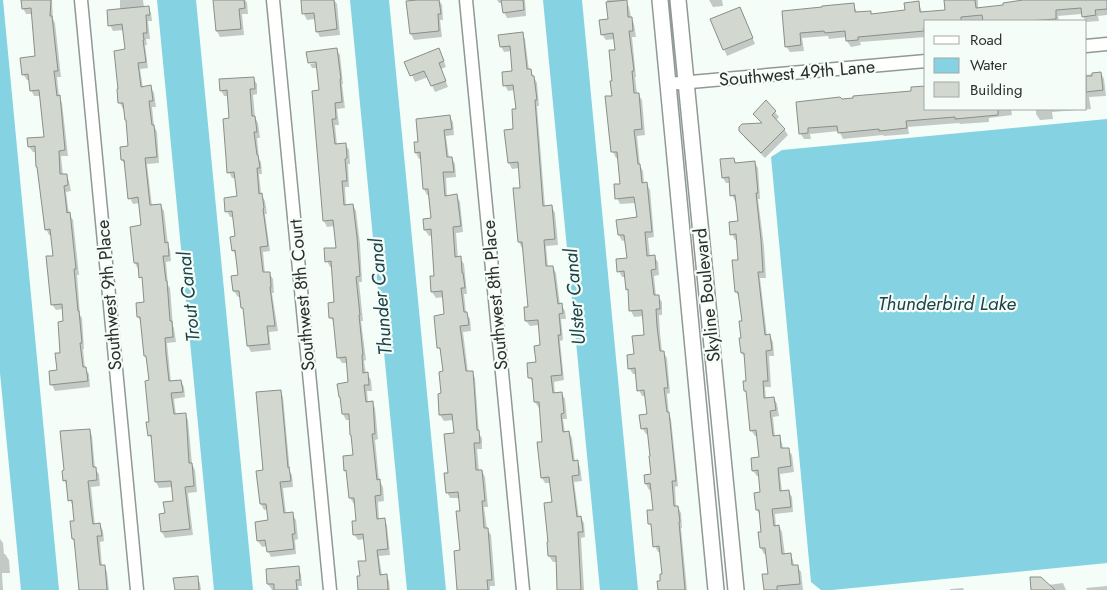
<svg xmlns="http://www.w3.org/2000/svg" width="1107" height="590" font-family="Jost,sans-serif">
<style>
.water{fill:#85d2e2}
.shadow{fill:#0003}
.building{fill:#d2d7cf;stroke:#8a8f87}
.lines{fill:none;stroke-linecap:round;stroke-linejoin:round}
.minor-casing{stroke:#909994;stroke-width:15}
.tertiary-casing{stroke:#909994;stroke-width:18}
.minor{stroke:#fff;stroke-width:12}
.tertiary{stroke:#fff;stroke-width:15}
.labels{text-anchor:middle;stroke-width:4.5;stroke-linejoin:round;paint-order:stroke}
.street-label{font-size:18px;fill:#2b2e2c;stroke:#f4fdf7}
.water-label{font-size:19px;font-style:italic;fill:#1d4249;stroke:#f4fdf7}
</style>
<rect width="100%" height="100%" fill="#f4fdf7"/>
<path class="water" d="M 0,0 L 3,0 L 59,590 L 21,590 L 0,373 Z
M 157,0 L 196,0 L 253,590 L 214,590 Z
M 350,0 L 389,0 L 446,590 L 407,590 Z
M 543,0 L 582,0 L 638,590 L 600,590 Z
M 1107,119 L 1107,563 L 832,590 L 821,590 L 811,582 L 771,157 L 782,150 Z"/>
<path class="shadow" d="M 22,0 L 52,0 L 53,19 L 55,23 L 61,77 L 57,77 L 59,96 L 62,103 L 68,156 L 61,156 L 63,175 L 66,175 L 69,181 L 71,191 L 66,192 L 69,214 L 73,220 L 79,275 L 77,275 L 80,315 L 82,318 L 84,349 L 83,349 L 85,368 L 89,374 L 90,387 L 55,391 L 52,385 L 50,372 L 58,371 L 61,354 L 64,322 L 63,309 L 56,310 L 52,304 L 54,257 L 52,235 L 49,235 L 46,229 L 37,152 L 33,152 L 29,147 L 45,138 L 41,96 L 34,96 L 31,90 L 30,80 L 27,80 L 23,74 L 37,57 L 32,14 L 26,14 L 23,8 Z
M 120,0 L 143,0 L 144,7 L 148,7 L 151,13 L 152,21 L 148,21 L 150,39 L 146,39 L 147,45 L 145,45 L 148,68 L 140,69 L 143,88 L 151,87 L 154,93 L 156,107 L 152,107 L 154,126 L 157,132 L 159,163 L 147,164 L 152,206 L 160,205 L 164,211 L 168,245 L 170,250 L 171,261 L 166,262 L 168,285 L 170,288 L 173,326 L 174,328 L 176,342 L 167,343 L 171,382 L 181,381 L 184,387 L 185,397 L 174,399 L 176,415 L 185,414 L 188,420 L 192,464 L 195,470 L 197,492 L 188,493 L 193,535 L 165,538 L 162,532 L 160,515 L 166,514 L 174,502 L 173,487 L 159,488 L 156,482 L 153,441 L 149,435 L 150,381 L 148,361 L 145,356 L 142,323 L 138,317 L 145,303 L 144,282 L 135,263 L 143,226 L 140,203 L 133,204 L 130,198 L 126,166 L 122,160 L 130,147 L 125,109 L 123,109 L 120,103 L 126,50 L 124,30 L 113,31 L 110,25 L 120,10 Z
M 214,0 L 245,0 L 247,2 L 248,14 L 242,14 L 244,35 L 220,37 L 217,31 Z
M 316,0 L 334,0 L 337,4 L 340,35 L 320,37 L 317,31 L 315,19 L 307,20 L 304,14 Z
M 413,0 L 439,0 L 442,5 L 443,20 L 440,20 L 442,37 L 414,40 L 411,34 Z
M 497,0 L 525,0 L 526,16 L 507,18 L 504,12 L 503,3 L 499,3 Z
M 607,0 L 619,0 L 619,2 L 626,1 L 629,7 L 631,17 L 634,24 L 636,37 L 632,37 L 636,77 L 635,77 L 637,94 L 638,94 L 642,100 L 645,135 L 637,136 L 640,166 L 643,171 L 644,184 L 647,184 L 650,190 L 654,237 L 648,238 L 650,257 L 654,256 L 658,262 L 659,275 L 654,276 L 656,296 L 658,296 L 662,302 L 662,315 L 659,315 L 660,333 L 662,352 L 663,352 L 667,358 L 670,393 L 667,394 L 669,415 L 671,419 L 678,486 L 675,487 L 676,507 L 678,507 L 681,513 L 682,528 L 681,528 L 687,590 L 659,590 L 663,575 L 660,552 L 658,552 L 655,546 L 653,530 L 650,524 L 649,511 L 654,511 L 652,489 L 649,490 L 646,484 L 652,475 L 649,434 L 646,434 L 642,428 L 648,415 L 646,396 L 642,396 L 639,390 L 637,374 L 633,374 L 629,368 L 645,336 L 644,316 L 634,317 L 631,311 L 630,293 L 628,289 L 626,277 L 622,277 L 619,271 L 628,259 L 626,240 L 622,241 L 619,235 L 638,219 L 636,203 L 620,204 L 617,198 L 621,185 L 618,158 L 616,158 L 613,152 L 614,82 L 616,51 L 615,39 L 606,40 L 602,34 L 609,20 Z
M 709,0 L 722,0 L 723,6 L 713,7 Z
M 945,0 L 978,0 L 978,9 L 1005,6 L 1024,0 L 1107,0 L 1107,15 L 1098,16 L 1099,21 L 1086,22 L 1082,14 L 1058,16 L 1059,21 L 926,21 L 926,37 L 860,42 L 861,45 L 851,47 L 847,41 L 847,37 L 829,39 L 828,36 L 802,38 L 804,51 L 790,52 L 786,46 L 783,12 L 853,4 L 856,10 L 857,13 L 870,12 L 872,15 L 907,12 L 918,3 L 921,9 L 922,13 L 946,11 Z
M 743,14 L 755,44 L 727,56 L 712,20 Z
M 522,33 L 525,39 L 529,70 L 530,70 L 537,83 L 539,106 L 537,106 L 545,207 L 552,207 L 555,213 L 558,245 L 546,246 L 548,267 L 553,267 L 556,273 L 560,305 L 561,305 L 565,311 L 566,319 L 561,319 L 563,340 L 560,341 L 564,380 L 554,382 L 555,394 L 561,393 L 565,399 L 567,419 L 563,419 L 565,433 L 569,432 L 572,438 L 575,462 L 577,461 L 580,467 L 582,481 L 574,482 L 579,518 L 581,518 L 584,523 L 585,537 L 581,538 L 584,590 L 559,590 L 557,562 L 553,562 L 549,556 L 553,503 L 551,483 L 545,483 L 542,478 L 543,443 L 541,408 L 539,408 L 535,402 L 534,384 L 530,378 L 537,363 L 542,346 L 540,325 L 530,326 L 526,321 L 529,308 L 523,248 L 522,248 L 519,242 L 521,189 L 519,168 L 512,169 L 509,163 L 517,110 L 515,90 L 508,91 L 505,85 L 514,72 L 511,51 L 504,52 L 501,46 Z
M 336,49 L 340,55 L 343,84 L 342,84 L 345,108 L 337,109 L 339,125 L 335,125 L 337,145 L 345,144 L 349,150 L 350,164 L 348,164 L 349,187 L 345,187 L 346,206 L 353,205 L 356,211 L 360,244 L 362,282 L 359,282 L 363,321 L 361,321 L 366,360 L 364,361 L 366,374 L 367,374 L 371,380 L 372,391 L 367,391 L 368,403 L 372,402 L 375,408 L 378,439 L 375,440 L 379,480 L 383,487 L 384,501 L 378,502 L 379,520 L 384,520 L 387,525 L 390,555 L 379,556 L 382,576 L 386,575 L 389,581 L 390,590 L 359,590 L 358,577 L 361,577 L 360,563 L 367,562 L 365,539 L 358,540 L 354,534 L 353,523 L 357,522 L 355,504 L 354,504 L 350,498 L 348,475 L 345,470 L 344,457 L 354,456 L 351,420 L 346,420 L 343,414 L 342,399 L 340,396 L 339,385 L 350,383 L 347,363 L 342,363 L 338,357 L 335,324 L 331,318 L 329,304 L 336,303 L 333,267 L 330,267 L 327,261 L 326,250 L 338,249 L 335,226 L 327,227 L 324,221 L 313,92 L 320,91 L 317,68 L 312,68 L 310,64 L 322,62 L 322,60 L 309,61 L 309,64 L 308,53 Z
M 442,56 L 446,67 L 441,69 L 448,87 L 435,92 L 428,77 L 415,82 L 406,62 Z
M 1101,73 L 1104,79 L 1106,96 L 1089,97 L 1091,109 L 1052,112 L 1053,119 L 1040,120 L 1036,114 L 1036,109 L 1086,109 L 1086,75 Z
M 253,78 L 257,84 L 257,94 L 253,95 L 255,117 L 258,123 L 260,138 L 257,138 L 259,159 L 261,162 L 262,174 L 259,174 L 261,194 L 265,201 L 267,214 L 265,214 L 270,251 L 263,252 L 265,274 L 269,273 L 273,279 L 274,293 L 272,293 L 278,331 L 269,332 L 271,350 L 251,352 L 248,346 L 244,311 L 242,307 L 241,296 L 238,297 L 234,291 L 240,276 L 236,256 L 233,250 L 236,237 L 234,217 L 230,217 L 227,211 L 238,197 L 236,178 L 232,178 L 229,172 L 230,119 L 228,96 L 224,96 L 221,90 Z
M 841,100 L 926,109 L 1011,109 L 1012,115 L 989,118 L 989,122 L 960,124 L 959,123 L 908,127 L 909,134 L 884,136 L 883,135 L 843,139 L 839,131 L 810,134 L 811,139 L 804,139 L 800,133 Z
M 775,112 L 779,117 L 776,120 L 784,129 L 788,135 L 765,158 L 744,137 L 741,130 L 762,124 L 754,114 Z
M 449,116 L 453,122 L 454,135 L 446,136 L 449,158 L 452,158 L 455,164 L 456,177 L 446,178 L 447,197 L 457,196 L 460,202 L 463,232 L 456,233 L 458,258 L 460,258 L 464,264 L 467,294 L 464,294 L 466,313 L 470,319 L 471,331 L 463,332 L 468,372 L 472,372 L 475,378 L 479,434 L 482,438 L 482,449 L 477,449 L 479,471 L 482,471 L 485,477 L 488,507 L 484,507 L 487,529 L 491,535 L 495,586 L 490,586 L 490,590 L 458,590 L 461,551 L 461,512 L 460,498 L 450,498 L 447,492 L 455,434 L 454,420 L 444,421 L 440,415 L 439,395 L 442,395 L 444,373 L 442,354 L 439,348 L 445,316 L 444,297 L 436,298 L 432,292 L 436,277 L 433,235 L 429,236 L 425,230 L 432,220 L 430,195 L 427,195 L 424,189 L 422,158 L 419,159 L 416,153 L 420,143 Z
M 734,159 L 736,164 L 754,162 L 758,168 L 760,199 L 758,199 L 764,247 L 766,278 L 760,278 L 767,336 L 770,336 L 773,342 L 774,356 L 769,356 L 771,387 L 765,387 L 766,399 L 774,398 L 777,404 L 779,416 L 773,417 L 775,437 L 779,437 L 782,443 L 783,449 L 788,449 L 792,455 L 794,472 L 780,474 L 782,492 L 788,491 L 792,497 L 793,512 L 775,514 L 776,527 L 779,526 L 782,532 L 785,555 L 790,554 L 793,560 L 794,566 L 797,566 L 801,572 L 803,590 L 765,590 L 769,575 L 767,554 L 764,554 L 761,548 L 759,534 L 763,533 L 761,516 L 757,510 L 762,494 L 760,476 L 757,476 L 753,471 L 760,458 L 758,436 L 755,436 L 751,430 L 748,395 L 745,391 L 745,383 L 748,382 L 746,360 L 742,353 L 743,322 L 740,298 L 736,292 L 734,278 L 739,261 L 738,240 L 735,240 L 732,234 L 739,222 L 736,201 L 735,201 L 732,195 L 731,183 L 726,183 L 723,178 Z
M 280,391 L 283,397 L 290,472 L 292,475 L 293,487 L 283,488 L 286,514 L 292,514 L 296,520 L 298,539 L 295,540 L 296,554 L 271,557 L 268,551 L 267,546 L 262,547 L 258,541 L 269,521 L 268,509 L 264,510 L 261,504 L 264,471 Z
M 89,430 L 92,436 L 95,469 L 99,474 L 100,486 L 91,487 L 94,516 L 95,525 L 100,525 L 103,531 L 104,541 L 100,542 L 102,566 L 104,566 L 107,572 L 109,590 L 77,590 L 80,589 L 76,543 L 73,539 L 76,522 L 73,506 L 70,500 L 67,486 L 64,480 Z
M 0,539 L 3,543 L 4,554 L 5,554 L 9,560 L 10,573 L 2,573 L 3,590 L 0,590 Z
M 298,568 L 301,574 L 302,586 L 298,586 L 299,590 L 272,590 L 268,584 Z
M 197,577 L 200,583 L 201,590 L 176,590 Z
M 1063,583 L 1066,590 L 1032,590 L 1048,585 Z
M 1107,586 L 1107,590 L 1087,590 L 1086,588 Z
M 963,588 L 964,590 L 950,590 L 950,589 Z"/>
<path class="building" d="M 21,0 L 51,0 L 50,16 L 52,16 L 58,71 L 54,71 L 57,96 L 60,95 L 65,150 L 59,151 L 60,174 L 67,174 L 68,185 L 64,186 L 67,213 L 70,212 L 76,269 L 74,269 L 78,311 L 79,311 L 82,343 L 80,343 L 83,367 L 86,367 L 88,381 L 50,385 L 49,371 L 57,370 L 55,353 L 60,353 L 58,322 L 63,321 L 62,304 L 51,305 L 46,256 L 53,256 L 50,229 L 45,230 L 37,167 L 36,167 L 35,146 L 28,147 L 27,138 L 44,137 L 39,90 L 30,91 L 28,74 L 22,75 L 20,58 L 35,56 L 31,8 L 22,9 Z
M 213,0 L 244,0 L 245,8 L 239,9 L 241,29 L 216,31 Z
M 301,0 L 334,0 L 337,29 L 316,32 L 314,13 L 302,14 Z
M 417,0 L 439,0 L 441,14 L 438,14 L 439,31 L 410,34 L 406,1 Z
M 501,0 L 523,0 L 524,10 L 503,13 Z
M 627,0 L 628,17 L 632,17 L 633,31 L 629,31 L 634,71 L 632,71 L 634,93 L 639,93 L 642,129 L 634,130 L 638,164 L 640,164 L 642,183 L 647,182 L 652,232 L 645,232 L 647,256 L 655,255 L 656,269 L 651,270 L 654,295 L 659,295 L 660,309 L 656,309 L 657,326 L 660,351 L 664,351 L 668,388 L 664,388 L 667,412 L 669,412 L 676,481 L 672,481 L 674,506 L 678,506 L 680,522 L 679,522 L 685,590 L 658,590 L 657,581 L 660,581 L 660,574 L 662,574 L 659,546 L 653,547 L 651,524 L 648,524 L 647,510 L 653,510 L 650,483 L 645,484 L 644,475 L 651,474 L 649,456 L 650,456 L 647,428 L 641,429 L 639,415 L 647,414 L 644,390 L 637,391 L 635,368 L 628,369 L 627,355 L 634,354 L 632,336 L 644,335 L 642,310 L 629,311 L 628,289 L 626,290 L 624,271 L 617,272 L 616,259 L 627,258 L 624,235 L 618,235 L 616,220 L 637,217 L 634,197 L 615,199 L 614,184 L 620,184 L 617,152 L 611,152 L 605,96 L 612,96 L 610,81 L 612,81 L 609,50 L 615,50 L 613,33 L 601,35 L 599,20 L 608,19 L 606,2 Z
M 944,0 L 975,0 L 976,8 L 1003,5 L 1003,3 L 1023,0 L 1107,0 L 1107,9 L 1095,10 L 1096,15 L 1082,17 L 1081,8 L 1056,10 L 1056,19 L 1027,21 L 983,21 L 982,15 L 961,17 L 961,21 L 926,21 L 926,27 L 924,28 L 924,31 L 858,37 L 858,40 L 846,41 L 845,31 L 825,33 L 824,31 L 800,33 L 801,45 L 785,47 L 782,11 L 822,7 L 822,6 L 854,3 L 855,12 L 871,11 L 871,14 L 905,10 L 904,3 L 919,1 L 920,12 L 945,10 Z
M 149,6 L 150,15 L 146,15 L 147,33 L 143,33 L 144,40 L 143,40 L 146,62 L 138,63 L 141,87 L 151,85 L 153,101 L 149,101 L 152,125 L 154,125 L 157,157 L 145,158 L 150,205 L 161,204 L 165,243 L 168,242 L 169,256 L 163,256 L 166,281 L 167,281 L 170,321 L 172,321 L 173,337 L 165,338 L 166,354 L 169,381 L 181,380 L 183,392 L 171,393 L 174,414 L 186,413 L 189,463 L 192,463 L 194,486 L 185,487 L 190,529 L 161,532 L 159,514 L 165,513 L 163,502 L 173,501 L 171,481 L 155,482 L 151,435 L 148,436 L 146,422 L 149,422 L 145,381 L 149,380 L 146,356 L 144,356 L 140,317 L 137,317 L 136,303 L 144,302 L 142,277 L 139,278 L 138,263 L 134,263 L 130,227 L 141,225 L 138,197 L 128,199 L 124,160 L 121,160 L 120,147 L 128,146 L 126,120 L 125,120 L 123,103 L 118,103 L 117,89 L 118,89 L 114,51 L 125,49 L 122,24 L 108,26 L 107,10 Z
M 740,7 L 753,38 L 723,50 L 710,19 Z
M 523,32 L 527,69 L 531,69 L 532,76 L 534,76 L 537,100 L 535,100 L 543,206 L 552,205 L 555,239 L 544,240 L 546,266 L 553,266 L 558,304 L 562,303 L 563,313 L 559,314 L 561,335 L 558,335 L 562,375 L 551,376 L 553,393 L 562,392 L 564,413 L 561,414 L 563,432 L 569,431 L 573,461 L 578,460 L 579,475 L 572,476 L 577,517 L 581,516 L 583,532 L 578,532 L 581,590 L 557,590 L 556,556 L 548,556 L 547,542 L 548,542 L 544,503 L 552,502 L 549,477 L 541,478 L 537,442 L 542,442 L 539,402 L 534,402 L 532,378 L 528,378 L 527,363 L 536,362 L 534,346 L 540,345 L 538,320 L 525,321 L 524,307 L 528,307 L 522,242 L 518,242 L 513,188 L 520,188 L 518,162 L 508,163 L 504,130 L 513,129 L 512,109 L 516,109 L 513,85 L 503,86 L 502,72 L 512,71 L 510,46 L 500,47 L 498,35 Z
M 337,48 L 341,79 L 340,79 L 342,102 L 335,103 L 336,119 L 332,119 L 335,144 L 346,143 L 347,158 L 345,159 L 347,181 L 342,181 L 344,205 L 353,204 L 357,237 L 360,276 L 356,277 L 360,315 L 359,315 L 363,355 L 362,355 L 363,373 L 368,372 L 369,385 L 364,385 L 366,402 L 373,401 L 375,434 L 372,434 L 377,480 L 380,479 L 381,495 L 375,496 L 377,519 L 385,518 L 388,549 L 377,550 L 380,575 L 387,574 L 388,590 L 358,590 L 357,576 L 360,576 L 358,561 L 366,561 L 363,534 L 353,535 L 352,521 L 356,521 L 354,498 L 349,498 L 346,470 L 344,471 L 343,456 L 353,455 L 351,435 L 350,435 L 349,414 L 342,414 L 340,397 L 339,397 L 337,384 L 348,382 L 346,357 L 337,358 L 333,318 L 329,318 L 328,303 L 334,302 L 331,261 L 325,262 L 324,248 L 336,248 L 333,220 L 323,221 L 312,91 L 319,90 L 316,62 L 308,63 L 306,52 Z
M 439,48 L 444,61 L 439,63 L 446,81 L 431,86 L 424,71 L 410,76 L 404,62 Z
M 1101,72 L 1103,90 L 1086,92 L 1086,76 L 1092,76 L 1092,73 Z
M 254,77 L 255,89 L 250,89 L 252,116 L 255,116 L 257,132 L 254,132 L 257,155 L 258,155 L 260,168 L 257,168 L 259,194 L 262,193 L 264,208 L 263,209 L 268,246 L 260,247 L 263,272 L 270,272 L 271,287 L 270,287 L 275,326 L 267,326 L 269,344 L 247,346 L 243,308 L 241,308 L 239,291 L 233,291 L 231,276 L 238,275 L 235,250 L 232,251 L 230,237 L 235,236 L 232,211 L 225,212 L 224,198 L 237,196 L 234,172 L 227,173 L 226,158 L 223,119 L 229,118 L 227,90 L 220,91 L 219,79 Z
M 926,86 L 926,109 L 998,109 L 998,115 L 955,119 L 955,117 L 906,121 L 907,128 L 879,131 L 879,129 L 838,133 L 837,126 L 808,128 L 808,133 L 799,134 L 796,102 L 840,97 L 842,99 L 853,98 L 853,96 L 911,91 L 911,87 Z
M 766,100 L 776,111 L 772,115 L 785,129 L 761,153 L 739,131 L 739,127 L 742,124 L 762,123 L 753,114 Z
M 450,115 L 452,129 L 444,130 L 447,157 L 452,157 L 454,172 L 443,172 L 445,196 L 457,194 L 461,226 L 453,227 L 455,257 L 461,256 L 462,273 L 463,273 L 465,288 L 461,288 L 464,312 L 467,312 L 469,325 L 460,326 L 466,371 L 473,371 L 474,384 L 477,430 L 479,430 L 480,443 L 474,443 L 476,470 L 482,470 L 485,501 L 482,501 L 484,528 L 488,528 L 492,580 L 487,580 L 488,590 L 457,590 L 454,551 L 460,550 L 456,511 L 460,511 L 458,492 L 446,493 L 444,473 L 448,473 L 444,434 L 454,433 L 452,414 L 439,415 L 438,394 L 441,393 L 439,372 L 443,371 L 440,348 L 437,348 L 434,316 L 444,314 L 442,291 L 431,292 L 430,276 L 434,276 L 431,229 L 424,230 L 423,219 L 431,218 L 428,189 L 423,189 L 420,152 L 415,153 L 414,142 L 418,142 L 416,119 Z
M 734,158 L 735,163 L 755,161 L 758,193 L 756,193 L 761,240 L 763,272 L 758,272 L 765,335 L 770,334 L 772,350 L 766,351 L 768,381 L 763,381 L 764,398 L 774,397 L 776,410 L 770,411 L 773,436 L 780,435 L 781,448 L 789,448 L 791,466 L 778,468 L 780,491 L 789,490 L 791,507 L 772,509 L 774,526 L 779,525 L 782,554 L 791,553 L 792,565 L 798,565 L 800,584 L 777,586 L 777,590 L 764,590 L 762,574 L 768,574 L 765,548 L 760,548 L 758,532 L 761,532 L 759,510 L 756,510 L 754,493 L 760,492 L 758,470 L 752,471 L 751,458 L 759,457 L 756,430 L 750,431 L 746,391 L 744,391 L 743,381 L 746,381 L 744,353 L 741,353 L 739,338 L 741,338 L 739,321 L 742,321 L 738,292 L 735,292 L 732,260 L 738,260 L 736,234 L 730,235 L 729,222 L 738,221 L 735,195 L 730,196 L 729,177 L 722,178 L 720,159 Z
M 281,390 L 288,468 L 289,467 L 291,481 L 280,482 L 284,513 L 293,512 L 295,534 L 292,534 L 294,549 L 267,552 L 265,540 L 257,541 L 255,522 L 268,520 L 266,504 L 260,504 L 256,471 L 263,470 L 256,392 Z
M 90,429 L 93,467 L 96,467 L 97,480 L 88,481 L 91,509 L 93,524 L 100,523 L 102,536 L 97,536 L 100,565 L 105,565 L 107,590 L 79,590 L 74,539 L 72,539 L 70,521 L 74,521 L 72,500 L 68,501 L 66,480 L 63,481 L 62,471 L 64,470 L 60,431 Z
M 299,566 L 300,580 L 296,580 L 297,590 L 274,590 L 274,584 L 267,584 L 266,569 Z
M 198,576 L 199,590 L 175,590 L 173,578 Z
M 1030,577 L 1041,577 L 1055,590 L 1031,590 Z"/>
<g class="lines">
<g class="minor-casing">
<path id="minor" d="M 81,0 L 137,590
M 273,0 L 330,590
M 466,0 L 523,590
M 1086,46 L 1107,44
M 668,84 L 926,61"/>
</g>
<g class="tertiary-casing">
<path id="tertiary" d="M 660,0 L 716,590
M 678,0 L 736,590"/>
</g>
<use href="#minor" class="minor"/>
<use href="#tertiary" class="tertiary"/>
</g>
<g class="labels">
<g class="street-label">
<text transform="translate(797 73) rotate(-5)" y="6">Southwest 49th Lane</text>
<text transform="translate(109 295) rotate(-95)" y="6">Southwest 9th Place</text>
<text transform="translate(302 295) rotate(-95)" y="6">Southwest 8th Court</text>
<text transform="translate(495 295) rotate(-95)" y="6">Southwest 8th Place</text>
<text transform="translate(707 295) rotate(-96)" y="6">Skyline Boulevard</text>
</g>
<g class="water-label">
<text transform="translate(188 297) rotate(-96)" y="7">Trout Canal</text>
<text transform="translate(380 297) rotate(-95)" y="7">Thunder Canal</text>
<text transform="translate(574 297) rotate(-95)" y="7">Ulster Canal</text>
<text x="947" y="310">Thunderbird Lake</text>
</g>
</g>
<rect x="924" y="20" width="162" height="90" fill="#f4fdf7" stroke="#a4aaa6"/>
<rect x="934" y="36" width="25" height="8" fill="#ffffff" stroke="#a4aaa6"/>
<text x="970" y="45" font-size="15" fill="#2b2e2c">Road</text>
<rect x="934" y="58" width="25" height="15" fill="#85d2e2" stroke="#a4aaa6"/>
<text x="970" y="70" font-size="15" fill="#2b2e2c">Water</text>
<rect x="934" y="82" width="25" height="15" fill="#d2d7cf" stroke="#a4aaa6"/>
<text x="970" y="95" font-size="15" fill="#2b2e2c">Building</text>
</svg>
